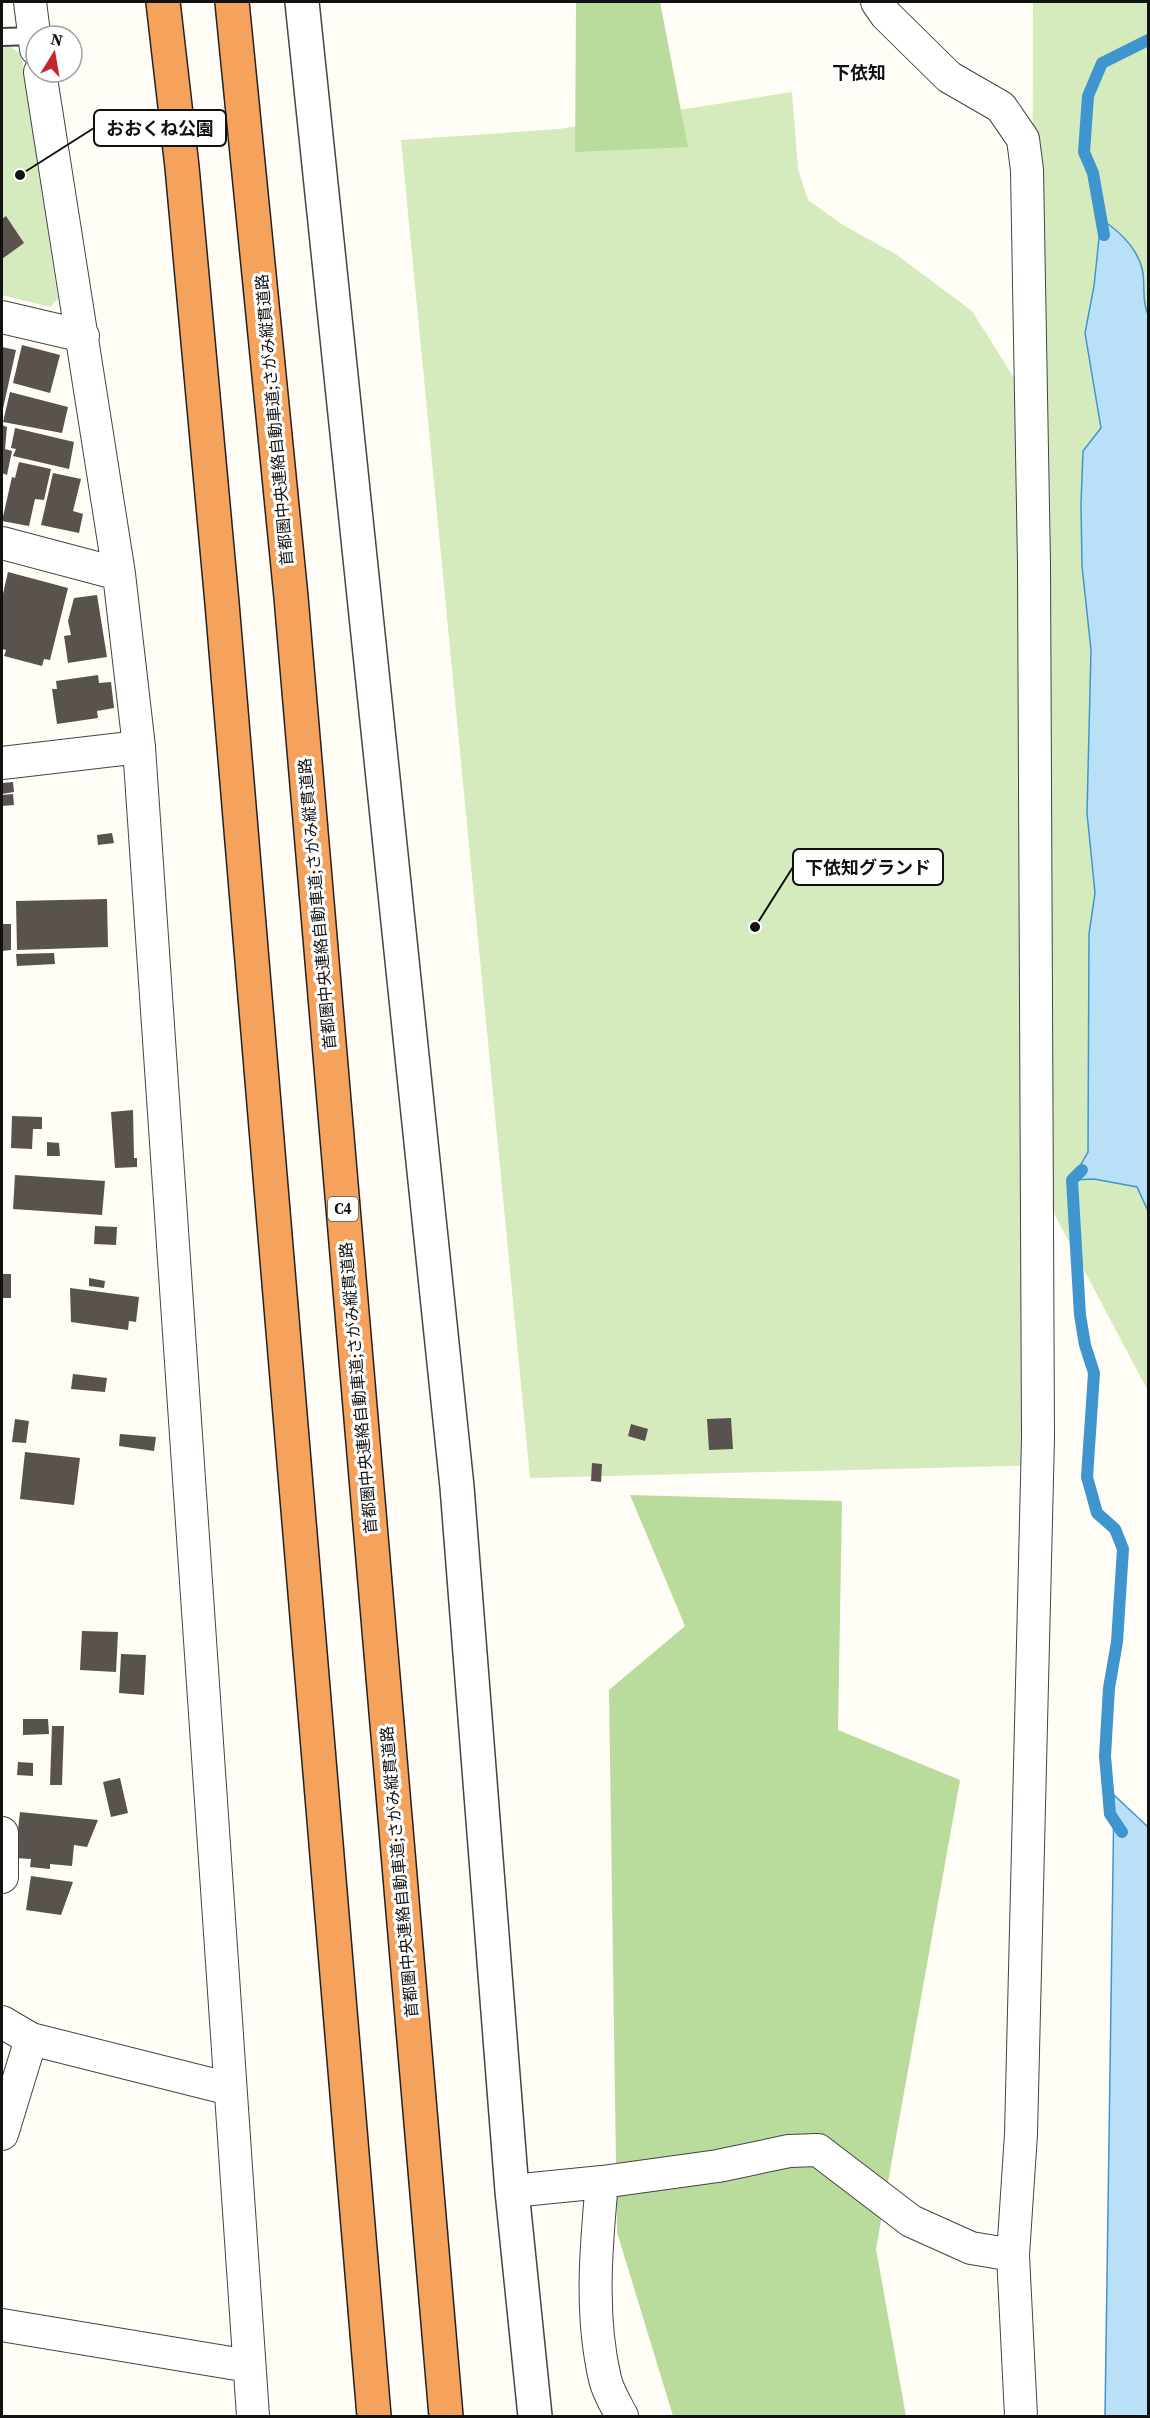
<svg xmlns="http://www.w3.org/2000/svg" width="1150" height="2418" font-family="'Source Serif 4','Noto Sans JP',serif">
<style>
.green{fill:#d5ebbd}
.forest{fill:#b9dc9c}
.water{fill:#b9e0f7;stroke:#3f96cf;stroke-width:1.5}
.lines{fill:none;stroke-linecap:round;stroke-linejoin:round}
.stream{stroke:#3f96cf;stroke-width:12}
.building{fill:#5a524d}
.service-casing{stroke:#444;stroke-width:20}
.minor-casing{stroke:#444;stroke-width:34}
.tertiary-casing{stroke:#444;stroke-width:36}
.motorway-casing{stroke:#222;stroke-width:36}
.service{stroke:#fff;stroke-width:16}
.minor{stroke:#fff;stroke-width:32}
.tertiary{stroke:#fff;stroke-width:33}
.motorway{stroke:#f5a25d;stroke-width:33}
.labels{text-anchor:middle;stroke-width:6;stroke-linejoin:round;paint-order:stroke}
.shield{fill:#fff;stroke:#585858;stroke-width:1.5}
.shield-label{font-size:15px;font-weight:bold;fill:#111}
.street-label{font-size:16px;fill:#111;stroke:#fff}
.neighbourhood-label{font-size:18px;font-weight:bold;fill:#111;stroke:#fff}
.leader{fill:none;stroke:#111;stroke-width:2}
.callout-dot{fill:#111;stroke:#fff;stroke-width:2}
.callout{fill:#fff;stroke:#111;stroke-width:2}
.callout-label{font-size:18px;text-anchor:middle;font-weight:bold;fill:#111}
</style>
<rect width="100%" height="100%" fill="#fffdf5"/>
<path class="green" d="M 1033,2 L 1148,2 L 1148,1391 L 1040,1187 L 1046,1465 L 530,1478 L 401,140 L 559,129 L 792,92 L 798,169 L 808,200 L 843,225 L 897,255 L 972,311 L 1021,389 L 1031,777 Z
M 2,45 L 8,45 L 21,54 L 58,299 L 50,307 L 2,295 Z"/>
<path class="forest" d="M 576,2 L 660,2 L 688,147 L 575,152 Z
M 630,1495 L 842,1501 L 838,1730 L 960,1780 L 876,2249 L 906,2416 L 673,2416 L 617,2232 L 609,1690 L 685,1626 Z"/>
<path class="water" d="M 1101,219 C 1119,231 1136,246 1142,268 C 1146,284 1141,300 1148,315 L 1148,1211 L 1137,1187 L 1094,1179 L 1072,1180 L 1088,1152 L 1089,934 L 1095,893 L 1087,813 L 1091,650 L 1082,566 L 1081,504 L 1083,451 L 1101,428 L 1085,333 L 1094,286 Z
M 1114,1795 L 1148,1827 L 1148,2416 L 1105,2416 Z"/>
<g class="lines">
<path class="stream" d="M 1104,235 L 1093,173 L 1084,152 L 1088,96 L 1102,63 L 1148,40
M 1082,1170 L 1072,1180 L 1080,1315 L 1085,1345 L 1094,1373 L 1087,1477 L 1097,1513 L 1115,1529 L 1123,1549 L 1117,1642 L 1109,1688 L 1105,1756 L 1110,1814 L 1122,1832"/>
</g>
<path class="building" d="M 6,216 L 24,243 L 2,259 L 2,219 Z
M 22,345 L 60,355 L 50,393 L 13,383 Z
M 2,347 L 16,350 L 2,413 Z
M 10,392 L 68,407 L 62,433 L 3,422 Z
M 2,425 L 7,427 L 5,449 L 12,451 L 7,475 L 2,473 Z
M 15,428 L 74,442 L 69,469 L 13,456 L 16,449 L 11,448 Z
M 19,462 L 51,469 L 44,500 L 35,499 L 29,526 L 2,521 L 12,477 L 15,478 Z
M 53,473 L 81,479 L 73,511 L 83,514 L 79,533 L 41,525 Z
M 8,572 L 68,588 L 50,660 L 44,659 L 42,666 L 4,656 L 6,650 L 2,649 L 2,598 Z
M 97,595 L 107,657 L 68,663 L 64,636 L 71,635 L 68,621 L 74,598 Z
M 98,675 L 99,683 L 111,682 L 114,708 L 97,711 L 98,718 L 57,724 L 52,689 L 57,689 L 56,681 Z
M 13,782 L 14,792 L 2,794 L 2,783 Z
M 13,794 L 14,805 L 2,806 L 2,795 Z
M 112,833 L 114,843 L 98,845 L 97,835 Z
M 107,899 L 108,947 L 17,950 L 16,901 Z
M 2,924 L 11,924 L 11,950 L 2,951 Z
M 54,953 L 55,964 L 17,966 L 16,954 Z
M 133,1110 L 134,1158 L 137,1158 L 137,1167 L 115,1168 L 111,1112 Z
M 12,1116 L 42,1117 L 42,1129 L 33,1129 L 32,1149 L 11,1148 Z
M 47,1142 L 59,1143 L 60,1156 L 47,1156 Z
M 15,1175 L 105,1181 L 102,1215 L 13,1209 Z
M 95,1226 L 117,1227 L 116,1245 L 94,1244 Z
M 2,1274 L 11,1274 L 11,1298 L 2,1298 Z
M 89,1278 L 105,1281 L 104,1288 L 89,1286 Z
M 70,1288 L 139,1297 L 136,1322 L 129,1321 L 128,1330 L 71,1322 Z
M 73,1374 L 107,1378 L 105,1392 L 71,1389 Z
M 731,1418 L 733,1449 L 709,1450 L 707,1419 Z
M 15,1419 L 29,1421 L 26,1443 L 12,1442 Z
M 631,1424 L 648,1429 L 645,1441 L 628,1436 Z
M 120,1434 L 156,1437 L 154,1451 L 119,1446 Z
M 25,1452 L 80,1458 L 74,1505 L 20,1499 Z
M 592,1463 L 602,1464 L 601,1482 L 591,1481 Z
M 82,1631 L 118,1632 L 116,1672 L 80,1670 Z
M 121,1654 L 146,1655 L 144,1695 L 119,1693 Z
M 23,1719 L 48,1719 L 49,1734 L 23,1735 Z
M 52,1726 L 64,1726 L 62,1785 L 50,1785 Z
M 18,1762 L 33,1763 L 33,1776 L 17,1775 Z
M 120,1778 L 128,1813 L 111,1817 L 103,1782 Z
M 20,1812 L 98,1820 L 87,1847 L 74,1845 L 72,1866 L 50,1864 L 50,1869 L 30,1867 L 31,1859 L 15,1858 Z
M 31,1876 L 73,1882 L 61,1915 L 26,1910 Z"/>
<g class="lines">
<g class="service-casing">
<path id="service" d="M 2,37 L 34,36"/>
</g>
<g class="minor-casing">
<path id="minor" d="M 30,2 L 36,49
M 877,2 L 886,15 L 949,77 L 1001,107 L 1023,139 L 1027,170 L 1034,564 L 1038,1438 L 1021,2134 L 1013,2255 L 1021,2416
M 40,72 L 119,574 L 139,747 L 253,2416
M 2,317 L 83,336
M 2,543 L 119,574
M 2,763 L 139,747
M 2,1833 L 2,1877
M 2,2022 L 31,2039
M 2,2134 L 31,2039 L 230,2089
M 602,2182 C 596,2247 590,2315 605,2379 C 608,2392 616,2405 622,2416
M 512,2191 L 602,2182 L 718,2166 L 789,2151 L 818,2150 L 911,2221 L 971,2248 L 1013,2255
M 2,2325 L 249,2366"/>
</g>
<g class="tertiary-casing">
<path id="tertiary" d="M 302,2 L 457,1487 L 512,2191 L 535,2416"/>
</g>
<g class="motorway-casing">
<path id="motorway" d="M 163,2 L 182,167 L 222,603 L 374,2416
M 232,2 L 291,597 L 446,2416"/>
</g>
<use href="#service" class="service"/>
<use href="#minor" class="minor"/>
<use href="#tertiary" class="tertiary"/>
<use href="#motorway" class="motorway"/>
</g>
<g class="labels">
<rect class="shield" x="328" y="1197" width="30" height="24" rx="4.5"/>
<g class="shield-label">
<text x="343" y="1214">C4</text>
</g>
<g class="street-label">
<text transform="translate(274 420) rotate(-95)" y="6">首都圏中央連絡自動車道;さがみ縦貫道路</text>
<text transform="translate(317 904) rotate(-95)" y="6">首都圏中央連絡自動車道;さがみ縦貫道路</text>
<text transform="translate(358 1388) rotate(-95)" y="6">首都圏中央連絡自動車道;さがみ縦貫道路</text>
<text transform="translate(399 1872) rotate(-95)" y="6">首都圏中央連絡自動車道;さがみ縦貫道路</text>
</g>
<g class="neighbourhood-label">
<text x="859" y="79">下依知</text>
</g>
</g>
<path class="leader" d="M20 175L94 128M755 927L793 867"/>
<g class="callout-dot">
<circle cx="20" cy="175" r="6"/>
<circle cx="755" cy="927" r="6"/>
</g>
<g class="callout">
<rect x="94" y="110" width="132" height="36" rx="6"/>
<rect x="793" y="849" width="150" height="36" rx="6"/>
</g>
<g class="callout-label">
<text x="160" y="135">おおくね公園</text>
<text x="868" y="874">下依知グランド</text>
</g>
<rect width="1150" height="2418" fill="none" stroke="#111111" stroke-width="6"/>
<g transform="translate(54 54) rotate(11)"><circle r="28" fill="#ffffff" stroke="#a0a0a0" stroke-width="1.5"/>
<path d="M0-4.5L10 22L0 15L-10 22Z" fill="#c4262e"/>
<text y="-9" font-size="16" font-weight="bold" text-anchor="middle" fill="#111111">N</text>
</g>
</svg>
